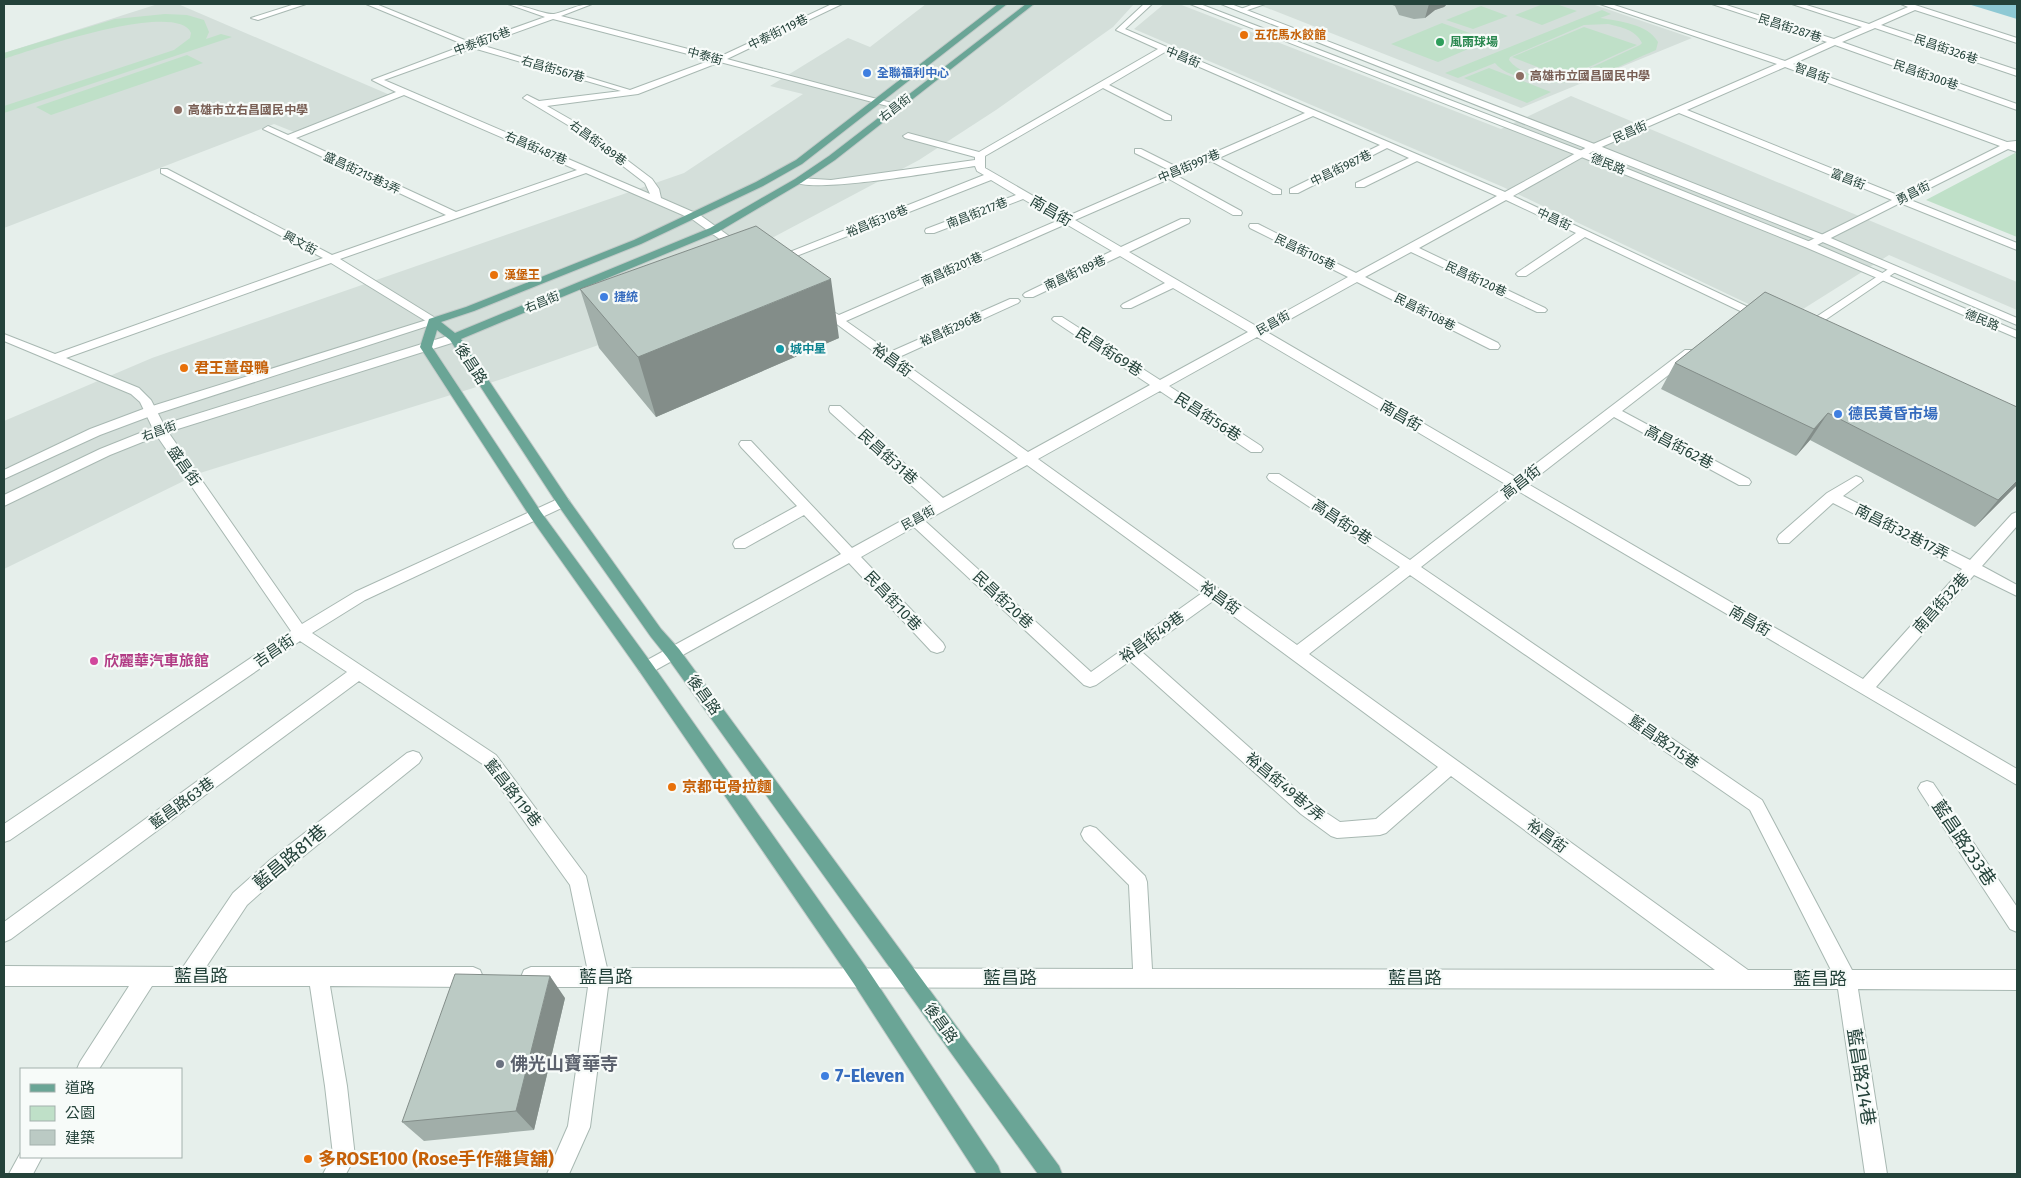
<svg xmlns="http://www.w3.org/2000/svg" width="2021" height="1178" font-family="'Fira Sans','Noto Sans TC',sans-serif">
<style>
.built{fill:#d4dfda}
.green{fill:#bfe0c8;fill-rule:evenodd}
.water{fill:#8ec9d4}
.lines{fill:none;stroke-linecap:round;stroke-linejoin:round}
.minor-casing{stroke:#a8b8b2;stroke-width:2}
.tertiary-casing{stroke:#a8b8b2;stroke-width:2}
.primary-casing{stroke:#c2cac8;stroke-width:2}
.minor{fill:#fff;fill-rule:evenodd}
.tertiary{fill:#fff;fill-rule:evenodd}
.primary{fill:#6aa596;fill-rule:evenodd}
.wall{fill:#a1aea9}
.shaded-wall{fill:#838d89}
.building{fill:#bbcac4;stroke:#838d89}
.food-dot{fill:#e8710a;stroke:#f7fbf9;stroke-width:2}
.leisure-dot{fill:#2e9e5b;stroke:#f7fbf9;stroke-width:2}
.shop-dot{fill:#3f7fe0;stroke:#f7fbf9;stroke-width:2}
.education-dot{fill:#8d6e63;stroke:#f7fbf9;stroke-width:2}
.culture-dot{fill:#0f9aa8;stroke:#f7fbf9;stroke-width:2}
.hotel-dot{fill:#d1479c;stroke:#f7fbf9;stroke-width:2}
.worship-dot{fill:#6b7280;stroke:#f7fbf9;stroke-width:2}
.labels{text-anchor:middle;stroke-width:4.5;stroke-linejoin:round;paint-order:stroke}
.far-street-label{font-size:12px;fill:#24423a;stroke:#f7fbf9}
.far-food-label{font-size:12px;font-weight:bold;fill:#c56008;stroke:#f7fbf9;text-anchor:start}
.far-leisure-label{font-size:12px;font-weight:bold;fill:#27864d;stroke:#f7fbf9;text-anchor:start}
.far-shop-label{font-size:12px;font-weight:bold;fill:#366cbe;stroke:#f7fbf9;text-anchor:start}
.far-education-label{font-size:12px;font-weight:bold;fill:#785e54;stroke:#f7fbf9;text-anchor:start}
.far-culture-label{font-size:12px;font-weight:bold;fill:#0d838f;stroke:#f7fbf9;text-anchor:start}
.street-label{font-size:15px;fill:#24423a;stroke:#f7fbf9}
.food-label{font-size:15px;font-weight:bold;fill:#c56008;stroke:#f7fbf9;text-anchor:start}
.shop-label{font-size:15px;font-weight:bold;fill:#366cbe;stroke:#f7fbf9;text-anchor:start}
.hotel-label{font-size:15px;font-weight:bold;fill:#b23c85;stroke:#f7fbf9;text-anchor:start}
.near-street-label{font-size:18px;fill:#24423a;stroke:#f7fbf9}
.near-worship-label{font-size:18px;font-weight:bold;fill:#5b616d;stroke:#f7fbf9;text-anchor:start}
.near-shop-label{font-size:18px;font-weight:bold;fill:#366cbe;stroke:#f7fbf9;text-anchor:start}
.near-food-label{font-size:18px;font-weight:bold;fill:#c56008;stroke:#f7fbf9;text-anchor:start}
</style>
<rect width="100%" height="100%" fill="#e6efeb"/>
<path class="built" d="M 158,4 L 178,4 L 390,95 L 294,132 L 274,124 L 4,228 L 4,53 Z
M 926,4 L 1134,4 L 1113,27 L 996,110 L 919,160 L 770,239 L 810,271 L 499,380 L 200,473 L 4,569 L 4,421 L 152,358 L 684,173 L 803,94 L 770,86 L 848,38 L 870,47 Z
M 1164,4 L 1179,4 L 1501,129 L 1571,96 L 2017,282 L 2017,310 L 1889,255 L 1784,321 L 1503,187 L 1134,29 Z
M 1257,4 L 1592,4 L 1692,38 L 1521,108 Z"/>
<path class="green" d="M 1543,4 L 1556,4 L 1577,11 L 1542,25 L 1515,15 Z
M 1481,6 L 1508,16 L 1473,29 L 1446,20 Z
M 1602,10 L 1611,14 L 1600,18 C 1619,21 1648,24 1658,42 L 1656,50 C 1609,70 1575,93 1522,78 C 1513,75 1501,71 1495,63 L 1458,78 L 1445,73 ZM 1608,24 C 1621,27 1636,30 1642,43 L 1640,45 L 1569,78 L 1567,77 L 1637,45 L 1584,27 L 1512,57 L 1566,78 C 1548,79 1521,76 1509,60 L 1510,57 L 1584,25 Z
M 165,14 L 187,15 L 204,20 L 209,32 L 206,39 L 221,34 L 232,37 L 4,113 L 4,106 L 174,50 L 190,38 L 191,33 C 177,0 32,50 4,59 L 4,53 L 115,19 Z
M 1442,23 L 1489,40 L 1438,62 L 1391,44 Z
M 187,55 L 203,63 L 51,115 L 36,107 Z
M 1489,68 L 1551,92 L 1527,103 L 1464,78 Z
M 2015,153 L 2017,154 L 2017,237 L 1926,200 Z"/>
<path class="water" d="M 1968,4 L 2017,4 L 2017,19 Z"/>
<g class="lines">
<g class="minor-casing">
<path id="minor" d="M 295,4 L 306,4 L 258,20 L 251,18 Z
M 366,4 L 376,4 L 472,43 L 545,17 L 508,4 C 522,4 545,15 554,14 C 567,11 578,4 592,4 L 561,16 L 719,57 L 832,4 L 842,4 L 727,59 L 903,106 L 899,109 L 720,62 L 638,94 L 547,106 L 582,126 L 652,179 L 659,189 L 661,198 L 700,215 L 744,247 L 745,249 L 744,251 L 736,251 L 692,219 L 586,173 L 340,259 L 437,319 L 439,321 L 437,323 L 429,323 L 331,263 L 66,358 L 139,388 L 151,400 L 166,429 L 302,624 L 355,592 L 558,499 L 568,499 L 570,502 L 568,505 L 365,600 L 312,633 L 496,755 L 586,876 L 607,968 L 1133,969 L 1129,885 L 1084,840 L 1081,834 L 1084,828 L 1090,826 L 1096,828 L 1145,876 L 1147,882 L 1152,969 L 1715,970 L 1451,776 L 1386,833 L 1380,835 L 1337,838 L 1331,836 L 1301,814 L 1130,661 L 1096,685 L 1090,687 L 1084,685 L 914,527 L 861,557 L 943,643 L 945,647 L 943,651 L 937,653 L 931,651 L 849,563 L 652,672 L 646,674 L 640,672 L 638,668 L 640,664 L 841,554 L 804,515 L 745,548 L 735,548 L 733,544 L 735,540 L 797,506 L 741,447 L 739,444 L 741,441 L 751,441 L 852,548 L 932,504 L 830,412 L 829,409 L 830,406 L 840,406 L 943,498 L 1018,458 L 815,308 L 821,305 L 839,315 L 1059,220 L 1023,199 L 934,233 L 926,233 L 925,231 L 926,229 L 1016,195 L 991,180 L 776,264 L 772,263 L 771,261 L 772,259 L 984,175 L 977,171 L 975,166 C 947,170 809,195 793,181 L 798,178 L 831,180 L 975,160 L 975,157 L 905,138 L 903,136 L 908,133 L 979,152 L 1158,49 L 1116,30 L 1144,4 L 1152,4 L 1125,29 L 1505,192 L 1591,145 L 1777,64 L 1600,4 L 1611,4 L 1785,61 L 1827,42 L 1712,4 L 1723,4 L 1834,39 L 1862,27 L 1792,4 L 1803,4 L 1869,24 L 1908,7 L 1901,4 L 1912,4 L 2017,38 L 2017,43 L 1915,10 L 1881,25 L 2017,70 L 2017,76 L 1875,28 L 1842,42 L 2017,104 L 2017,110 L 1835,45 L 1793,64 L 2007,142 L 2016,141 L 2017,152 L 2008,149 L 1908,199 L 2017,243 L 2017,250 L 1900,203 L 1813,247 L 1805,247 L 1804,245 L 1805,243 L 1892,200 L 1679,113 L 1597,149 L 1513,196 L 1765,315 L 1767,317 L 1765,319 L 1757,319 L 1585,237 L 1526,276 L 1518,276 L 1516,274 L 1518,272 L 1576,233 L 1506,200 L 1419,248 L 1545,308 L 1547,310 L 1545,312 L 1537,312 L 1411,252 L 1365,277 L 1498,343 L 1500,346 L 1498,349 L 1490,349 L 1357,282 L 1267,332 L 1517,478 L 1685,350 L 1693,350 L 1695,353 L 1693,356 L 1622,411 L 1749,479 L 1751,482 L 1749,485 L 1739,485 L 1614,417 L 1528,484 L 1863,679 L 1962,569 L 1833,503 L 1789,543 L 1779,543 L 1777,539 L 1779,535 L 1827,493 L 1856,476 L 1861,478 L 1863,481 L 1843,496 L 1970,560 L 2012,514 L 2017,512 L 2017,526 L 1982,566 L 2017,585 L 2017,596 L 1974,575 L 1876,687 L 2017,769 L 2017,785 L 1518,491 L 1421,567 L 1762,800 L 1852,970 L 2017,970 L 2017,990 L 1858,989 L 1887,1174 L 1865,1174 L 1838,989 L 608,987 L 590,1127 L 569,1174 L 547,1174 L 568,1126 L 588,987 L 531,987 L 524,984 L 521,977 L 524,970 L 531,967 L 587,967 L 570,885 L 484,765 L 359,681 L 11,939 L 4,942 L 4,922 L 347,672 L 300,641 L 10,840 L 4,842 L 4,824 L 291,631 L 155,433 L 140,402 L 131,394 L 4,341 L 4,334 L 55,354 L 323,258 L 161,173 L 161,169 L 167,169 L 332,255 L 446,215 L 263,129 L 268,126 L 288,135 L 396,92 L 372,80 L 465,45 ZM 553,19 L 711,60 L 630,90 L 481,45 ZM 473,48 L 621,91 L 539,101 L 527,95 L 523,98 L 576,130 L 645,183 L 650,194 L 384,80 ZM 1165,52 L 1305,113 L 1179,168 L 1141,149 L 1135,149 L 1135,153 L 1171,171 L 1068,216 L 985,168 L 985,156 L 1103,88 L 1165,120 L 1171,120 L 1171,116 L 1109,85 ZM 1785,67 L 2000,146 L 1900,196 L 1687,110 ZM 404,95 L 577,170 L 456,212 L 296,138 ZM 1313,116 L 1380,145 L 1290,189 L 1290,193 L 1298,193 L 1387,148 L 1409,158 L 1356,183 L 1356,187 L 1364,187 L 1417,161 L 1497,196 L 1356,273 L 1258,224 L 1250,224 L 1249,226 L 1250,228 L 1348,277 L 1258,327 L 1129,252 L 1189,223 L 1190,221 L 1189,219 L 1181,219 L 1121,247 L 1075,220 L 1169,179 L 1233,215 L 1241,215 L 1242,213 L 1241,211 L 1177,176 L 1211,161 L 1273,194 L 1281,194 L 1281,190 L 1219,158 ZM 1066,224 L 1112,251 L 1025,293 L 1023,295 L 1025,297 L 1033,297 L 1120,256 L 1165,283 L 1123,304 L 1121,306 L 1123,308 L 1131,308 L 1173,288 L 1248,332 L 1160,380 L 1062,317 L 1054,317 L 1052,319 L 1054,321 L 1150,385 L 1028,452 L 897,358 L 1018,303 L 1020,301 L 1018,299 L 1010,299 L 890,352 L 846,321 ZM 1257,337 L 1507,485 L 1410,560 L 1279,474 L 1269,474 L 1267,477 L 1269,480 L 1400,567 L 1297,645 L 1038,459 L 1160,391 L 1251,452 L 1261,452 L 1263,449 L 1261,446 L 1169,386 ZM 1027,465 L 1202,593 L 1091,672 L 925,521 ZM 1410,575 L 1750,810 L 1831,970 L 1748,970 L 1309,654 ZM 1213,601 L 1438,767 L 1376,819 L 1340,822 L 1313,804 L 1142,652 Z
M 1254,4 L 1265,4 L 1242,12 L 1238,10 Z
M 1893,266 L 1898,269 L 1897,271 L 1809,331 L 1801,331 L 1799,329 L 1801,327 Z
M 413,751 L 419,753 L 422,758 L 419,763 L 284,872 L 247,905 L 206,967 L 473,967 L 480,970 L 483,977 L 480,984 L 473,987 L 330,986 L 347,1086 L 355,1157 L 346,1174 L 323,1174 L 333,1155 L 325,1086 L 310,986 L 152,986 L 99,1069 L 77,1069 L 80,1062 L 129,986 L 4,986 L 4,966 L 183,967 L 233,893 L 270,860 L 407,753 Z
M 1927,781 L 1933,783 L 2017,907 L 2017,932 L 2010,929 L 1921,793 L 1918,788 L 1921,783 Z
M 21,1152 L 21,1157 L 42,1157 L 33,1174 L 9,1174 Z"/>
</g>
<g class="tertiary-casing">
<path id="tertiary" d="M 1190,4 L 1200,4 L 1585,152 L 1813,243 L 2017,331 L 2017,338 L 1805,247 L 1579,156 Z
M 1221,4 L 1231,4 L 1597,145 L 1826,236 L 2017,318 L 2017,325 L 1818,240 Z
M 433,318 L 437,319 L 439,321 L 437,323 L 156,414 L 100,435 L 4,479 L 4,470 L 90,429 L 146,408 Z
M 454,334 L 458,335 L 460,338 L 458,341 L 165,433 L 110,455 L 4,506 L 4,495 L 100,449 L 155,427 Z"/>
</g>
<g class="primary-casing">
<path id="primary" d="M 998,4 L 1007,4 L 802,164 L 763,186 L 641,244 L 474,311 L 441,322 L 455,333 L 710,228 L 795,179 L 829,156 L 1026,4 L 1034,4 L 835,160 L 801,183 L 718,232 L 461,339 L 568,499 L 661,629 L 679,649 L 1059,1166 L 1062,1174 L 1038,1174 L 667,657 L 651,637 L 558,505 L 450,340 L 437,330 L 432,347 L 541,512 L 652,664 L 868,970 L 998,1166 L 1001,1174 L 977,1174 L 854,984 L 640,672 L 531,518 L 420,347 L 429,319 L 466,307 L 634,240 L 756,182 L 796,160 Z"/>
</g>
<use href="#minor" class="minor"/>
<use href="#tertiary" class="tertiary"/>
<use href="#primary" class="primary"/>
</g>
<path class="wall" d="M 1390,4 L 1447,4 L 1444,7 L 1435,10 L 1425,18 L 1414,19 L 1399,15 L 1395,6 Z
M 580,289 L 839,338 L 656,417 L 599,348 Z
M 1765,292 L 2017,485 L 1975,527 L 1810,440 L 1796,456 L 1661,389 L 1675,363 Z
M 565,998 L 534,1130 L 424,1141 L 402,1122 Z"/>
<path class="shaded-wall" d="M 1429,4 L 1447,4 L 1444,7 L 1435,10 L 1425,18 Z
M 831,279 L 839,338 L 656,417 L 638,357 Z
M 1828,413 L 1810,440 L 1796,456 L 1814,429 Z
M 2017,481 L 2017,485 L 1975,527 L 1998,500 Z
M 550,976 L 565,998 L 534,1130 L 516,1111 Z"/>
<path class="building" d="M 756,226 L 831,279 L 638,357 L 580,289 Z
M 1765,292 L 2017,407 L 2017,481 L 1998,500 L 1828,413 L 1814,429 L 1675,363 Z
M 455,974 L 550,976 L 516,1111 L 402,1122 Z"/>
<g class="food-dot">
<circle cx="1244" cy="35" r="5"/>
<circle cx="494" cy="275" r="5"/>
<circle cx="184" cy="368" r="5"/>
<circle cx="672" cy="787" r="5"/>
<circle cx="308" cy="1159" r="5"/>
</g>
<circle class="leisure-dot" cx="1440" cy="42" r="5"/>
<g class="shop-dot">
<circle cx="867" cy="73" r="5"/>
<circle cx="604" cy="297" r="5"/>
<circle cx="1838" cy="414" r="5"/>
<circle cx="825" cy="1076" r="5"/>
</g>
<g class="education-dot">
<circle cx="1520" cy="76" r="5"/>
<circle cx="178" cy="110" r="5"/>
</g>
<circle class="culture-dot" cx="780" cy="349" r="5"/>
<circle class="hotel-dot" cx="94" cy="661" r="5"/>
<circle class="worship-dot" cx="500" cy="1064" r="5"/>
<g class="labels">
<g class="far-street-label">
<text transform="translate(1790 28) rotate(18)" y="4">民昌街287巷</text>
<text transform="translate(778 32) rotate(-26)" y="4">中泰街119巷</text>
<text transform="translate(482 41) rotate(-20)" y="4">中泰街76巷</text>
<text transform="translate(1946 49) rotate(19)" y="4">民昌街326巷</text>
<text transform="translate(705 56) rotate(15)" y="4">中泰街</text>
<text transform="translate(1183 57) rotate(23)" y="4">中昌街</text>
<text transform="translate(553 69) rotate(16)" y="4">右昌街567巷</text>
<text transform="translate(1812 73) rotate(20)" y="4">智昌街</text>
<text transform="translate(1926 75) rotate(19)" y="4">民昌街300巷</text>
<text transform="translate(895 108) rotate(-38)" y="4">右昌街</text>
<text transform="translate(1630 132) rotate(-24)" y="4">民昌街</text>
<text transform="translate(598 143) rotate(36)" y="4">右昌街489巷</text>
<text transform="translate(536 148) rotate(23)" y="4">右昌街487巷</text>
<text transform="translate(1608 164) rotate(22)" y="4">德民路</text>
<text transform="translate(1189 166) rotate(-23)" y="4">中昌街997巷</text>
<text transform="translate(1341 168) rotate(-26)" y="4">中昌街987巷</text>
<text transform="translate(362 173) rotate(25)" y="4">盛昌街215巷3弄</text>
<text transform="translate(1848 179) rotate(22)" y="4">富昌街</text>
<text transform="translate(1913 193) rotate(-27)" y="4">勇昌街</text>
<text transform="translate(977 213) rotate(-21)" y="4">南昌街217巷</text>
<text transform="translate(1554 219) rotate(25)" y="4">中昌街</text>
<text transform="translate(877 221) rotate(-22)" y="4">裕昌街318巷</text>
<text transform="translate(300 243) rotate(28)" y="4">興文街</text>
<text transform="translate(1305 252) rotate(26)" y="4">民昌街105巷</text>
<text transform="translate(952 269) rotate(-24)" y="4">南昌街201巷</text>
<text transform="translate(1075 273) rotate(-25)" y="4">南昌街189巷</text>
<text transform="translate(1476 279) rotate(25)" y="4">民昌街120巷</text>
<text transform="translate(542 302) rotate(-22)" y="4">右昌街</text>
<text transform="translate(1425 312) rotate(27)" y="4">民昌街108巷</text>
<text transform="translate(1982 320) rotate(23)" y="4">德民路</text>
<text transform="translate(1273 323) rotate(-29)" y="4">民昌街</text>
<text transform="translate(951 329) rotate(-24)" y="4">裕昌街296巷</text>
<text transform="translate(159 431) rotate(-20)" y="4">右昌街</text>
<text transform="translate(918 518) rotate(-29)" y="4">民昌街</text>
</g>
<g class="far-food-label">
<text x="1254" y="39">五花馬水餃館</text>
<text x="504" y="279">漢堡王</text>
</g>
<g class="far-leisure-label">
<text x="1450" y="46">風雨球場</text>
</g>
<g class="far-shop-label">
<text x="877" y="77">全聯福利中心</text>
<text x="614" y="301">捷統</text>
</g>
<g class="far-education-label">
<text x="1530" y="80">高雄市立國昌國民中學</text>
<text x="188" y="114">高雄市立右昌國民中學</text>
</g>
<g class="far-culture-label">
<text x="790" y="353">城中星</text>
</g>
<g class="street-label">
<text transform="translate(1051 211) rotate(30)" y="5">南昌街</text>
<text transform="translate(1109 352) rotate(33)" y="5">民昌街69巷</text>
<text transform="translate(892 360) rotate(36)" y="5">裕昌街</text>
<text transform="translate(471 364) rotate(57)" y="5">後昌路</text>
<text transform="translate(1401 416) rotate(30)" y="5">南昌街</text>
<text transform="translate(1208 417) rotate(33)" y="5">民昌街56巷</text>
<text transform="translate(1679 447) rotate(28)" y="5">高昌街62巷</text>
<text transform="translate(888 457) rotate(42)" y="5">民昌街31巷</text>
<text transform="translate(184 466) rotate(55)" y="5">盛昌街</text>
<text transform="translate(1521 482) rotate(-38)" y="5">高昌街</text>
<text transform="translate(1342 522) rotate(34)" y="5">高昌街9巷</text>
<text transform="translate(1902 532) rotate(27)" y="5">南昌街32巷17弄</text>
<text transform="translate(1220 598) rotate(36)" y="5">裕昌街</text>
<text transform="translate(1003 600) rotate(43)" y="5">民昌街20巷</text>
<text transform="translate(893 601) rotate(47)" y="5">民昌街10巷</text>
<text transform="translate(1941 603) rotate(-48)" y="5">南昌街32巷</text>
<text transform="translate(1750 621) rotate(30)" y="5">南昌街</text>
<text transform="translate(1152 637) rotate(-36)" y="5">裕昌街49巷</text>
<text transform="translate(274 651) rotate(-34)" y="5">吉昌街</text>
<text transform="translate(704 695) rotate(54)" y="5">後昌路</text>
<text transform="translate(1664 742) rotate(35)" y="5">藍昌路215巷</text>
<text transform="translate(1285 787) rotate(40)" y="5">裕昌街49巷7弄</text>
<text transform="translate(513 793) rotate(52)" y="5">藍昌路119巷</text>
<text transform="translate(182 803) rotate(-36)" y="5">藍昌路63巷</text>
<text transform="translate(1547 836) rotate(36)" y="5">裕昌街</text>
<text transform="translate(941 1023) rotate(54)" y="5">後昌路</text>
</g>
<g class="food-label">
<text x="194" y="373">君王薑母鴨</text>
<text x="682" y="792">京都屯骨拉麵</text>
</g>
<g class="shop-label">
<text x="1848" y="419">德民黃昏市場</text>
</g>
<g class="hotel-label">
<text x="104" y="666">欣麗華汽車旅館</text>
</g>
<g class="near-street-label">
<text transform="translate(1964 843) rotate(56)" y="6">藍昌路233巷</text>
<text transform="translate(290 857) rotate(-40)" y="6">藍昌路81巷</text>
<text x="201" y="982">藍昌路</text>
<text x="606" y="983">藍昌路</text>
<text x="1010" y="984">藍昌路</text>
<text x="1415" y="984">藍昌路</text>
<text x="1820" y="985">藍昌路</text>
<text transform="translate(1861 1077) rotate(81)" y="6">藍昌路214巷</text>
</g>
<g class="near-worship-label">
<text x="510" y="1070">佛光山寶華寺</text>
</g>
<g class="near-shop-label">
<text x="835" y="1082">7-Eleven</text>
</g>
<g class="near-food-label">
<text x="318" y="1165">多ROSE100 (Rose手作雜貨舖)</text>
</g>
</g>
<rect width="2021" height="1178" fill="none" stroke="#24423a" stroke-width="10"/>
<rect x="20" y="1068" width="162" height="90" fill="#f7fbf9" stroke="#a3b1ad"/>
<rect x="30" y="1084" width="25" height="8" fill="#6aa596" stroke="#a3b1ad"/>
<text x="65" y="1093" font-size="15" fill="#24423a">道路</text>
<rect x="30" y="1106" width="25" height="15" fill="#bfe0c8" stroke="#a3b1ad"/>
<text x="65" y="1118" font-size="15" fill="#24423a">公園</text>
<rect x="30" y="1130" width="25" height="15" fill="#bbcac4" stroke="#a3b1ad"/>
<text x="65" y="1143" font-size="15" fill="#24423a">建築</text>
</svg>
